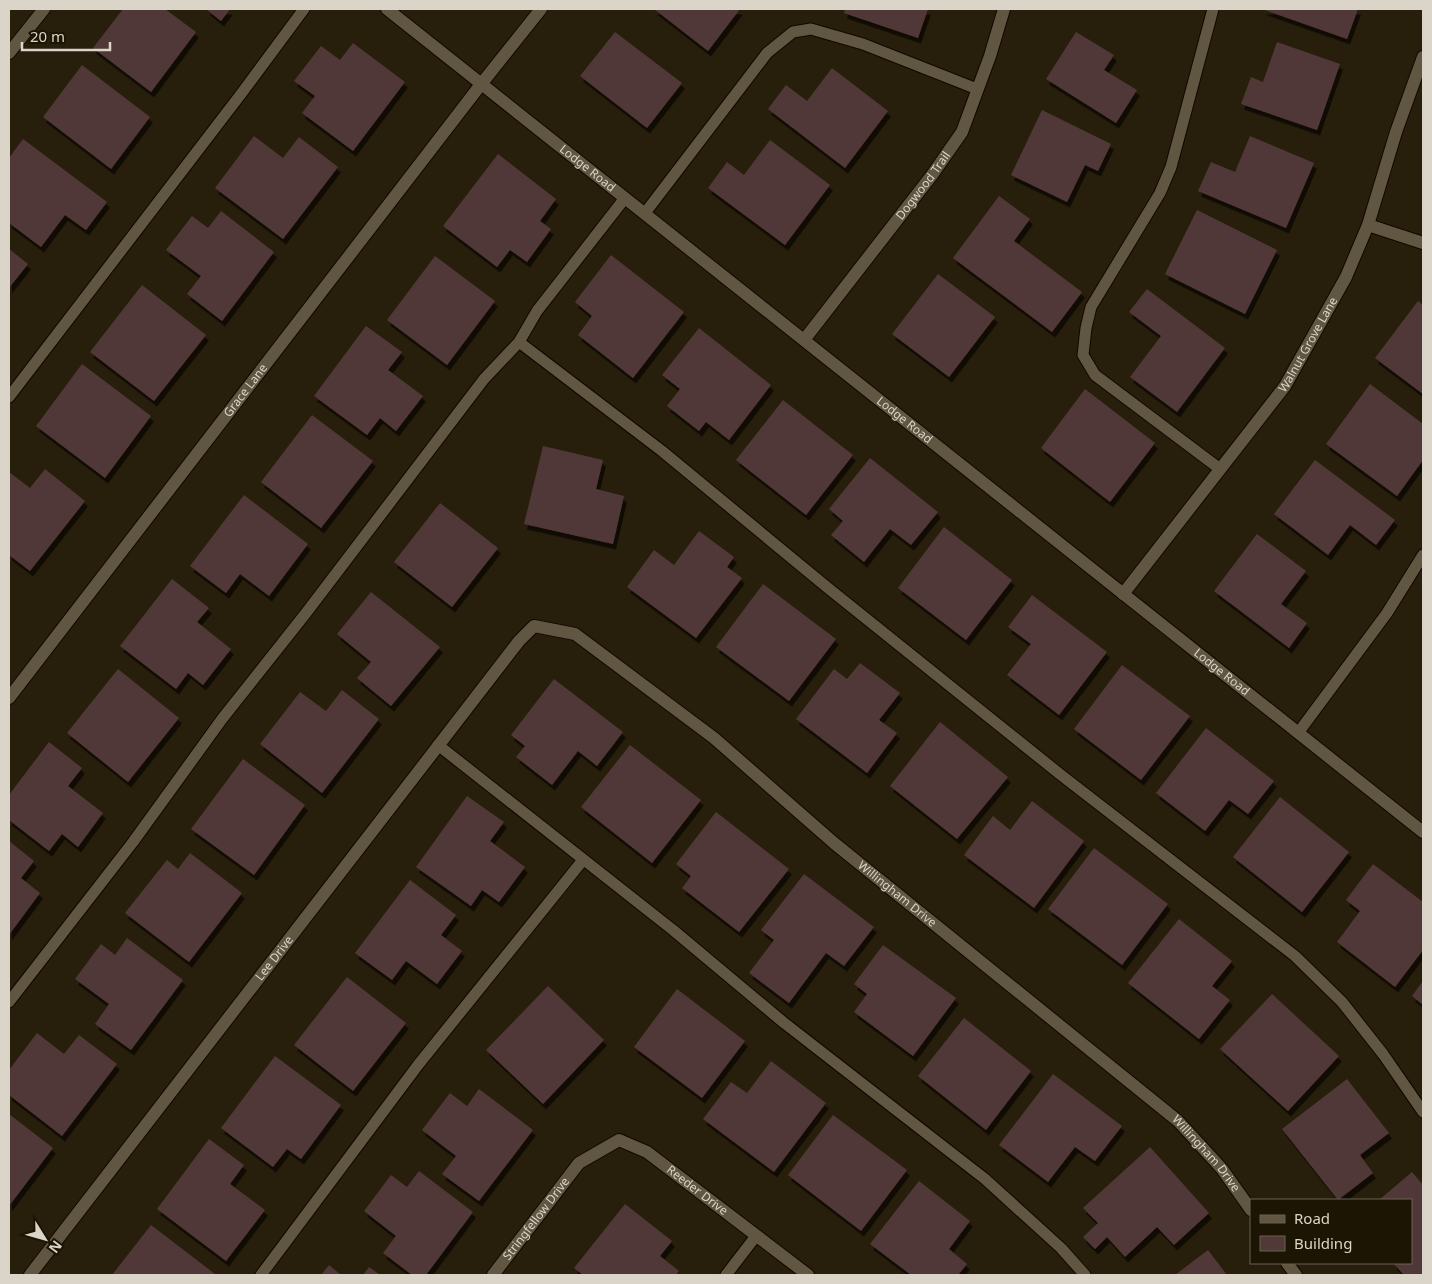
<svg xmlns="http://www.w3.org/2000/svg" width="1432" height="1284" font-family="'Noto Sans',sans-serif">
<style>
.building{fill:#513937;filter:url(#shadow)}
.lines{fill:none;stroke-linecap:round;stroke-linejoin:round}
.lane-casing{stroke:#100800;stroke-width:13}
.street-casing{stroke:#100800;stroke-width:14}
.lane{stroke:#605641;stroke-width:11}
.street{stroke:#605641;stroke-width:12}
.labels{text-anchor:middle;stroke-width:4;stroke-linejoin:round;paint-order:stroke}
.street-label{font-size:12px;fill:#dbd5c9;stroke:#1d1503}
</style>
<defs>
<filter id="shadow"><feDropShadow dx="3" dy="5.5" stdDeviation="0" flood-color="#0009"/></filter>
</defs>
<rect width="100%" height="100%" fill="#271e0b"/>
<path class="building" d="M 123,9 L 165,9 L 196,32 L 151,92 L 93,48 Z
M 206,9 L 230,9 L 221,21 Z
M 654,9 L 740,9 L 708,51 Z
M 845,9 L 928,9 L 918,38 L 844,13 Z
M 1262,9 L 1358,9 L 1347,39 Z
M 615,32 L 682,83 L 647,128 L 580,76 Z
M 1076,32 L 1114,55 L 1104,70 L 1137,90 L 1116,123 L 1046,79 Z
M 1277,42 L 1340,64 L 1317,130 L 1241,104 L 1251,77 L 1263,82 Z
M 353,43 L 405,82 L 353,151 L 302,113 L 315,96 L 294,81 L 321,46 L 340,60 Z
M 82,65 L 150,117 L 111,169 L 43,117 Z
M 832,68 L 888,111 L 845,168 L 768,109 L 786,85 L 807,101 Z
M 1042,110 L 1111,144 L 1098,171 L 1085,165 L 1067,202 L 1011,175 Z
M 254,136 L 283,158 L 299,137 L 338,167 L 283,239 L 215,188 Z
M 1250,136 L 1314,163 L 1286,228 L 1198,191 L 1211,162 L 1235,172 Z
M 23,139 L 107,202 L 86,230 L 65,215 L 41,247 L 9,223 L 9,158 Z
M 770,140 L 830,185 L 785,245 L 708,188 L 727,162 L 744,175 Z
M 498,154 L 556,199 L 540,221 L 551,229 L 527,262 L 510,250 L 497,267 L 443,226 Z
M 999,196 L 1030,219 L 1014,241 L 1082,292 L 1052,332 L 953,258 Z
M 1197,210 L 1277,250 L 1245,314 L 1165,274 Z
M 221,211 L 274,252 L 222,321 L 187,294 L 201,276 L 166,250 L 192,216 L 208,228 Z
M 9,249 L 28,264 L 9,288 Z
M 611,255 L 684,312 L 633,378 L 578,335 L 592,316 L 575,302 Z
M 435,256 L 495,301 L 447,365 L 387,320 Z
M 938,274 L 995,317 L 949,377 L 892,334 Z
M 142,285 L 206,335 L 154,401 L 90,352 Z
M 1147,289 L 1225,348 L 1177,412 L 1130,377 L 1161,336 L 1129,312 Z
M 1418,301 L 1423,305 L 1423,394 L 1375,358 Z
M 366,326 L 402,352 L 388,370 L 423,396 L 396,431 L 380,418 L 367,435 L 314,396 Z
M 699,328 L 771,385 L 729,440 L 706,422 L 699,431 L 667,406 L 680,389 L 662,375 Z
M 82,364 L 151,416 L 105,478 L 36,426 Z
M 1370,384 L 1423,424 L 1423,460 L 1397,496 L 1326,444 Z
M 1085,389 L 1155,443 L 1110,502 L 1041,448 Z
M 783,400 L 853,455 L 806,515 L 736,460 Z
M 312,415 L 373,461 L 321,528 L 261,482 Z
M 543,446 L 603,460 L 596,489 L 624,496 L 613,544 L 524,524 Z
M 870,458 L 938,512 L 911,545 L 890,529 L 864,562 L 831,535 L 843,521 L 829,509 Z
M 1315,460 L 1395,520 L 1376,545 L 1350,525 L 1328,555 L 1274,514 Z
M 45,469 L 85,501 L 30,571 L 9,555 L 9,472 L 30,488 Z
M 244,495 L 308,544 L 269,596 L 240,574 L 226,593 L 190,566 Z
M 440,503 L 498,548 L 452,607 L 394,562 Z
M 944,527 L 1012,580 L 966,640 L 898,588 Z
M 699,531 L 734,557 L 727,567 L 742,578 L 696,638 L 627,587 L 654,550 L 674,565 Z
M 1257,534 L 1306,571 L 1281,604 L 1307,623 L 1289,648 L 1214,591 Z
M 172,579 L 209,608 L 197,622 L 231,649 L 203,685 L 188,673 L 176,689 L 120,646 Z
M 763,584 L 836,639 L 789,701 L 716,647 Z
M 371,592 L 440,647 L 391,706 L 357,678 L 371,662 L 337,634 Z
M 1032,595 L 1107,652 L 1059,715 L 1007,675 L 1031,644 L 1008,627 Z
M 860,663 L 900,693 L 879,720 L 897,733 L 867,773 L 796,719 L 834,669 L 847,679 Z
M 1122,665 L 1190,716 L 1141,780 L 1074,729 Z
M 118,669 L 179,718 L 128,782 L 67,733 Z
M 554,679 L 623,732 L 597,766 L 578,751 L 552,785 L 516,757 L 525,746 L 511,735 Z
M 342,690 L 379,719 L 322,793 L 260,744 L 300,692 L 326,711 Z
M 940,722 L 1008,777 L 957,839 L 890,786 Z
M 1206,728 L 1274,781 L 1248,814 L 1229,800 L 1205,831 L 1156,793 Z
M 49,742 L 82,768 L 68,786 L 103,813 L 78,847 L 62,834 L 49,851 L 9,820 L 9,795 Z
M 630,745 L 701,800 L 652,863 L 581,807 Z
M 243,759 L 305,805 L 254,875 L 191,829 Z
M 467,796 L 504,822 L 490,841 L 525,867 L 499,902 L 482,890 L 471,906 L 416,867 Z
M 1280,797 L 1349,852 L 1302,912 L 1233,857 Z
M 1032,801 L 1084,841 L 1034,908 L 964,855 L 993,816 L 1010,830 Z
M 716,812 L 789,869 L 739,932 L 682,888 L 691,876 L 676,864 Z
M 9,841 L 34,861 L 21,878 L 40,893 L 9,935 Z
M 1094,848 L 1168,904 L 1122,965 L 1048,909 Z
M 190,853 L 242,893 L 189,962 L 125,913 L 167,860 L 178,869 Z
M 1373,864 L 1423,902 L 1423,950 L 1395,987 L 1337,942 L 1360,911 L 1346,900 Z
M 804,874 L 874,927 L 844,966 L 826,953 L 789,1003 L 749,973 L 774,940 L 761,930 Z
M 410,880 L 456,915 L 441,935 L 462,951 L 437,984 L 406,961 L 392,980 L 355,953 Z
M 1179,919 L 1232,961 L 1212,986 L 1230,1000 L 1199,1039 L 1128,983 Z
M 127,938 L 183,980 L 131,1050 L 95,1024 L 109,1004 L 75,979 L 101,944 L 115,955 Z
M 883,945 L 956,998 L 913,1056 L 854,1012 L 867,994 L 854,984 Z
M 347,977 L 406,1023 L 353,1091 L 294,1045 Z
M 1423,981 L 1423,1005 L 1412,996 Z
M 548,986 L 604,1040 L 543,1104 L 486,1050 Z
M 677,989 L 745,1041 L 702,1098 L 634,1047 Z
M 1272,994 L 1339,1056 L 1288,1111 L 1220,1049 Z
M 964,1018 L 1031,1071 L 986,1130 L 918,1076 Z
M 37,1033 L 64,1054 L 79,1035 L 117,1064 L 62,1136 L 9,1095 L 9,1070 Z
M 275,1056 L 341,1105 L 301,1159 L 287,1149 L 273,1167 L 221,1128 Z
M 771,1061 L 826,1103 L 774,1172 L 703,1119 L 731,1082 L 747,1093 Z
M 1053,1074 L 1122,1126 L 1095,1161 L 1075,1147 L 1048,1182 L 999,1145 Z
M 1347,1079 L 1389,1133 L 1360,1155 L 1373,1173 L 1338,1200 L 1282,1129 Z
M 479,1089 L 533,1130 L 479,1201 L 442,1174 L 456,1156 L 422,1130 L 450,1093 L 467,1106 Z
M 9,1114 L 53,1148 L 9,1206 Z
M 833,1115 L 907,1170 L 861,1231 L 788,1175 Z
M 209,1139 L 244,1165 L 230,1184 L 265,1210 L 226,1261 L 157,1209 Z
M 1150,1147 L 1209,1213 L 1174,1245 L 1157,1227 L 1125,1257 L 1107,1237 L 1095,1249 L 1083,1237 L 1098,1223 L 1083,1208 Z
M 419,1171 L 473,1212 L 426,1275 L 412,1275 L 383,1253 L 396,1236 L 364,1211 L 391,1175 L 407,1187 Z
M 1412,1172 L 1423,1185 L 1423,1275 L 1404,1275 L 1393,1263 L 1411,1263 L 1411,1200 L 1379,1200 Z
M 919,1181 L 970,1221 L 949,1249 L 967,1264 L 958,1275 L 911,1275 L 870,1244 Z
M 625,1204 L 672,1241 L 660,1256 L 679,1271 L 676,1275 L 583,1275 L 574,1268 Z
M 151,1225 L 215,1274 L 214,1275 L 112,1275 Z
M 1208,1250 L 1227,1275 L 1175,1275 Z
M 329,1265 L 341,1275 L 321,1275 Z
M 369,1267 L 380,1275 L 363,1275 Z"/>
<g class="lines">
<g class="lane-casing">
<path id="lane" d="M 1213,9 L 1171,167 L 1160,193 L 1091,307 L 1086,328 L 1083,355 L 1095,375 L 1220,469
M 645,213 L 767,53 L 793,32 L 811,29 L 863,44 L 977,89
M 519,342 L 537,311 L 625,198
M 9,397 L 241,94 L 304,9
M 1298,733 L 1387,613 L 1423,555
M 438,745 L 673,930 L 783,1022 L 985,1179 L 1061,1248 L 1085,1275
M 9,1002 L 133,842 L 222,719 L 306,613 L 484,379 L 519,342 L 662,451 L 828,588 L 1061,775 L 1295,956 L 1342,1002 L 1383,1054 L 1423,1112
M 261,1275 L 418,1065 L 583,860
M 726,1275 L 756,1236"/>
</g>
<g class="street-casing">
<g id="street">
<path id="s1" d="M 387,9 L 1423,832"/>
<path d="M 9,53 L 44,9"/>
<path d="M 1368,225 L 1423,243"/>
<path id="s2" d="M 804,340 L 932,175 L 962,132 L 990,56 L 1004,9"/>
<path id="s3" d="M 1123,594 L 1285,386 L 1346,277 L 1368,225 L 1396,132 L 1423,57"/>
<path id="s4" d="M 9,698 L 482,83 L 541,9"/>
<path d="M 1287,1263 L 1296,1275"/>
<path id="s5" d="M 30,1275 L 519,641 L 534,626 L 575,634 L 714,738 L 834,843 L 1178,1121 L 1222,1169 L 1251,1210"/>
<path id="s6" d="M 493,1275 L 579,1163 L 619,1140 L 647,1152 L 808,1275"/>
</g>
</g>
<use href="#lane" class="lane"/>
<use href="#street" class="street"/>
</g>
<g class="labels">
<g class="street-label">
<text dy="4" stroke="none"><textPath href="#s1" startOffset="256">Lodge Road</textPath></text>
<text dy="4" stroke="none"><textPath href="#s2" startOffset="195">Dogwood Trail</textPath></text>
<text dy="4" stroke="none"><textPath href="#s3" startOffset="311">Walnut Grove Lane</textPath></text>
<text dy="4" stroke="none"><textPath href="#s4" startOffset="388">Grace Lane</textPath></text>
<text dy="4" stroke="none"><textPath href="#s1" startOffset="661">Lodge Road</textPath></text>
<text dy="4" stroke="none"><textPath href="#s1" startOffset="1066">Lodge Road</textPath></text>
<text dy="4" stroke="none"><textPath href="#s5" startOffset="1278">Willingham Drive</textPath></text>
<text dy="4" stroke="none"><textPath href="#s5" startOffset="400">Lee Drive</textPath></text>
<text dy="4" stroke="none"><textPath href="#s5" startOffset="1682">Willingham Drive</textPath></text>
<text dy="4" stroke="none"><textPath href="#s6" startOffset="281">Reeder Drive</textPath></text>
<text dy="4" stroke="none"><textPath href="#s6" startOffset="71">Stringfellow Drive</textPath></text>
</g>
</g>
<rect width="1432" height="1284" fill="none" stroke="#dbd5c9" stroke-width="20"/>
<rect x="1250" y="1199" width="162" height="65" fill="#1d1503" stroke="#696252"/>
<rect x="1260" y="1215" width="25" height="8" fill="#605641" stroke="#696252"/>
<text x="1294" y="1224" font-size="15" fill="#dbd5c9">Road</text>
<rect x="1260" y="1236" width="25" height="15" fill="#513937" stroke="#696252"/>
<text x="1294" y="1249" font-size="15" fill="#dbd5c9">Building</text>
<g transform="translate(45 1239) rotate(127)" stroke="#1d1503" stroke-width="4" paint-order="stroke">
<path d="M0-4L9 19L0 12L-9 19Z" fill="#dbd5c9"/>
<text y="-8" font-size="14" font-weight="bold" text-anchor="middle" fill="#dbd5c9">N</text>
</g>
<path d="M22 42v8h88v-8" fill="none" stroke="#dbd5c9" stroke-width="2.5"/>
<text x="30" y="42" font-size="15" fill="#dbd5c9" stroke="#1d1503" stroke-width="4" paint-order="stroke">20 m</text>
</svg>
